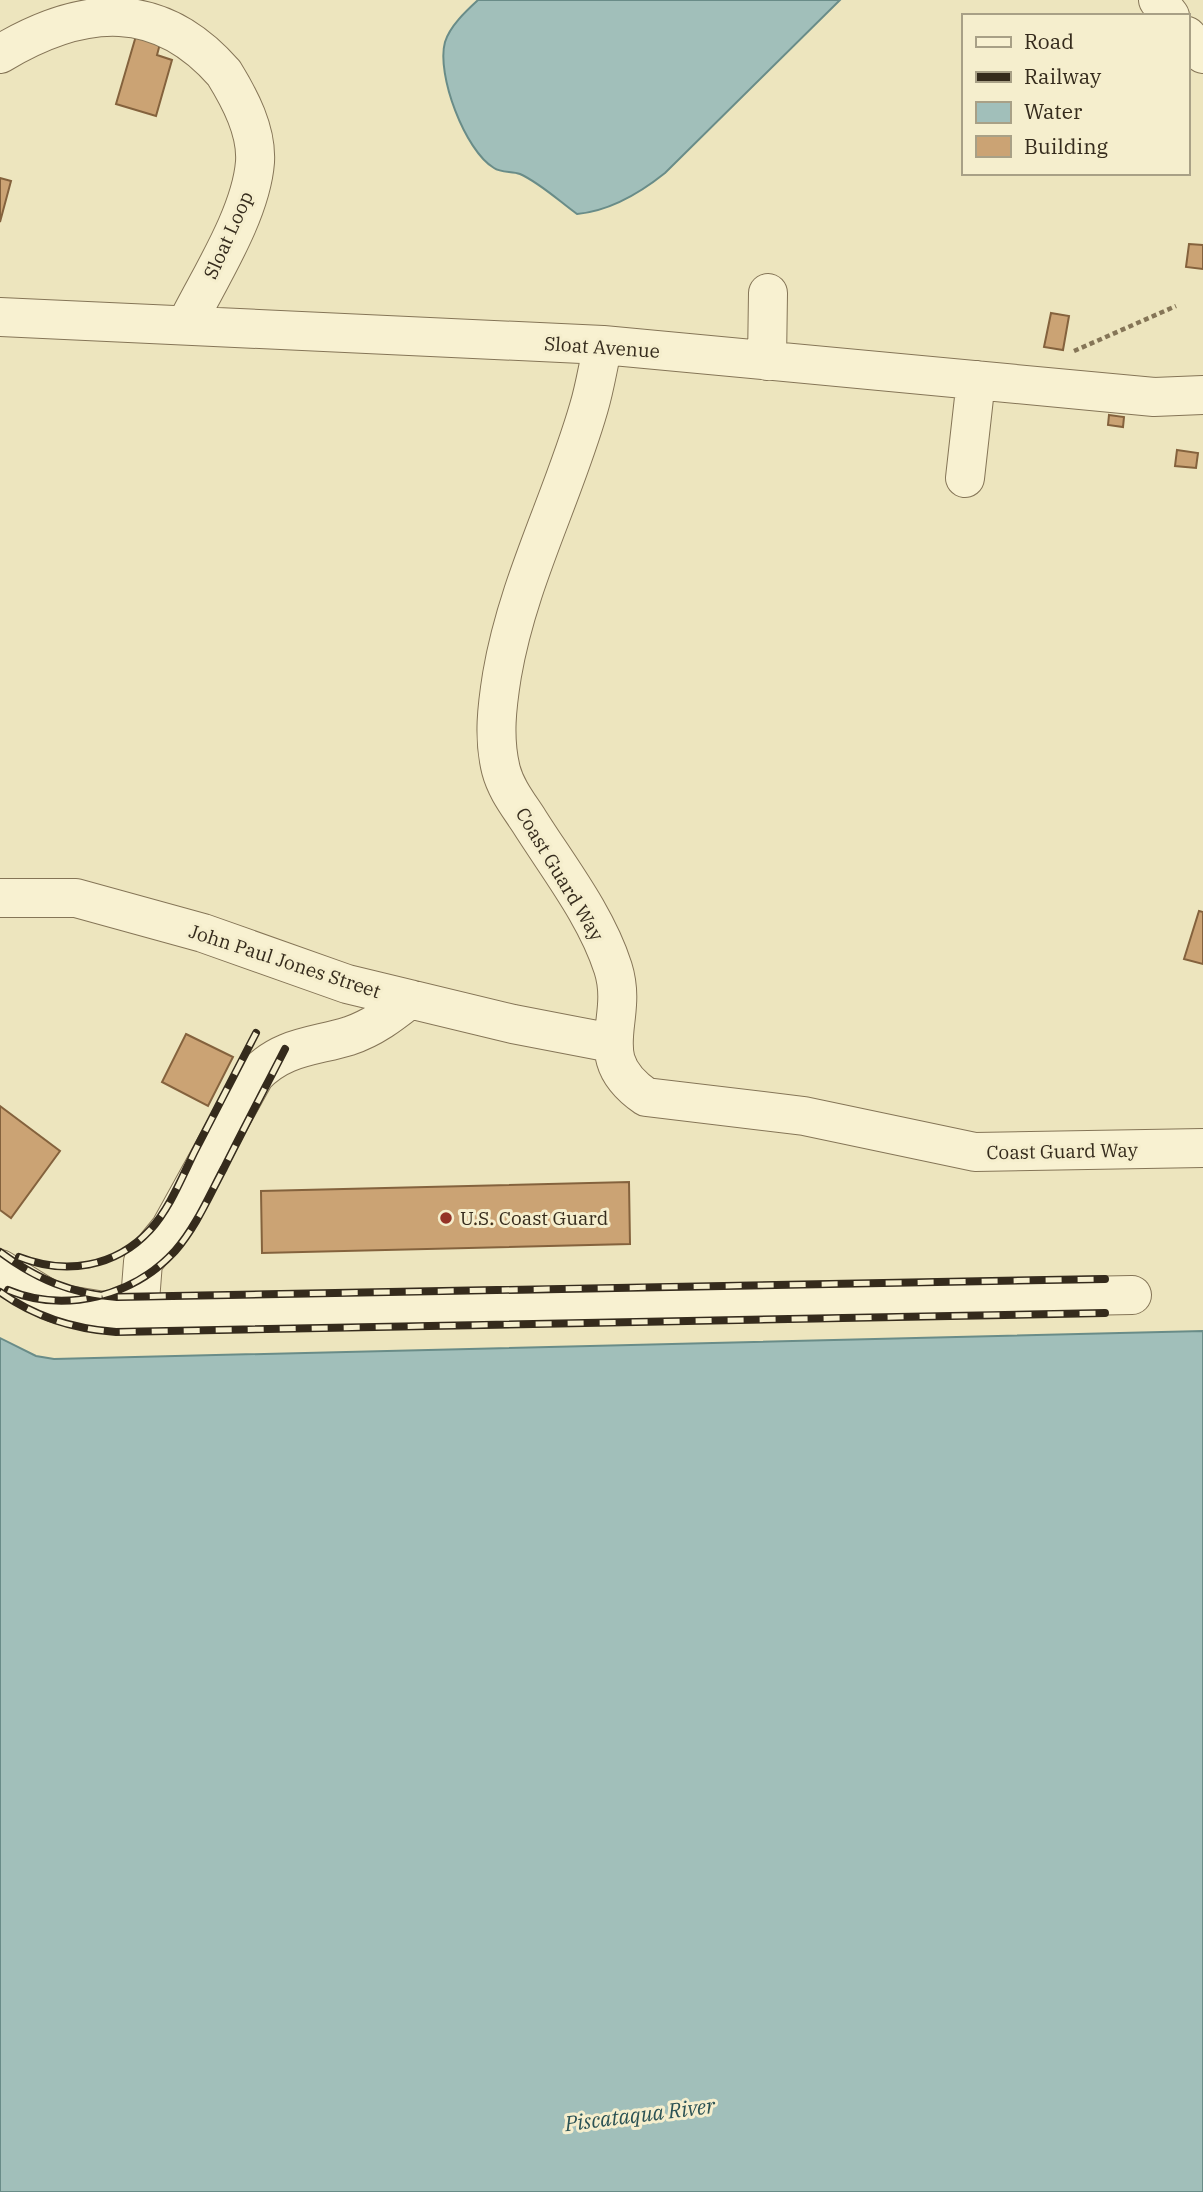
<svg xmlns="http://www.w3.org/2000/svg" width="1203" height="2192" font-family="'IBM Plex Serif',serif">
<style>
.water{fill:#a1bfba;stroke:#698c88;stroke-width:2}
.building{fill:#cba374;stroke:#84623d;stroke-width:2}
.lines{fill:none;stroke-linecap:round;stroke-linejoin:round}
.minor-casing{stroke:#857557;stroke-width:40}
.path{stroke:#857557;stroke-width:4.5;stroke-dasharray:5 3.5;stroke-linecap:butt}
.minor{stroke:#f8f1d1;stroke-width:38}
.rail-casing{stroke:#352b1c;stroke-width:8}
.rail{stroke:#f5eecd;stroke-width:5;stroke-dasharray:16;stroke-linecap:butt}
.poi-dot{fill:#943327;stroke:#f5eecd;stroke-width:2.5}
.labels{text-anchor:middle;stroke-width:6;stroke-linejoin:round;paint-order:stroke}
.street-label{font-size:19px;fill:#352b1c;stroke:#f5eecd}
.poi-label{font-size:19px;fill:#352b1c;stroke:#f5eecd;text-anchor:start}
.water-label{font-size:21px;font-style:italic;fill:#2b5254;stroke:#f5eecd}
</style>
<rect width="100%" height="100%" fill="#ede5be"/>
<path class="water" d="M 478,0 L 840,0 L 665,173 C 640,193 610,211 577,214 C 559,201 540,183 520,174 C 512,171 501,173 494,168 C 465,151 436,74 445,42 C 450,26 466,11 478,0 Z
M 1203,1331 L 1203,2192 L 0,2192 L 0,1338 L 36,1356 L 54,1359 Z"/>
<path class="building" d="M 138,29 L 162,36 L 157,55 L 172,60 L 156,116 L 116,104 Z
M 0,178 L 11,181 L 0,222 Z
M 1189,244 L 1203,245 L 1203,269 L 1186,267 Z
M 1051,313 L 1069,316 L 1063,350 L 1044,347 Z
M 1109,415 L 1124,417 L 1123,427 L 1108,425 Z
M 1177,450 L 1198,453 L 1196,468 L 1175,466 Z
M 1199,911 L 1203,912 L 1203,964 L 1184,959 Z
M 186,1034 L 233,1057 L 208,1106 L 162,1082 Z
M 0,1106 L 60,1151 L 11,1218 L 0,1210 Z
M 629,1182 L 630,1244 L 262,1253 L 261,1191 Z"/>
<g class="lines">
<g class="minor-casing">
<path id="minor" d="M 1158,0 L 1170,16
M 1187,36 L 1203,54
M 0,54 C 85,3 160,0 224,73 C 240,99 257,131 255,162 C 251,214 210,277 187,323
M 0,317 L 603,345 L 1154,397 L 1203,395
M 603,345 C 598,366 595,387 589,407 C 563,498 518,581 502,675 C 497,706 493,738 501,770 C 506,789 518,804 529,821 C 558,867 596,915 613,968 C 630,1022 587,1056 646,1097 L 804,1116 L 975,1152 L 1203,1148
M 767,361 L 768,293
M 965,478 L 976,380
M 0,898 L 76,898 L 203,933 L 347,984 L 513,1024 L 612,1043
M 0,1269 L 55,1303 L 122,1314 L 1132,1295
M 139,1314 L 143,1262 L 170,1229 L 255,1075 C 283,1046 313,1047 349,1036 C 373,1028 391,1014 410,999"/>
</g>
<path class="path" d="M 1074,351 L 1176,306"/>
<use href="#minor" class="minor"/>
<g class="rail-casing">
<path id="rail" d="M 0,1252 C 36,1279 72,1294 117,1297 L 1105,1279
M 19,1257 C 65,1275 115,1268 150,1230 C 171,1207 183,1174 197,1147 C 217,1109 236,1071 256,1033
M 8,1290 C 65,1314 134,1296 175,1251 C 196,1227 209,1196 224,1168 C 244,1128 265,1088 285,1049
M 0,1292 C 35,1317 74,1329 116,1332 L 1105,1313"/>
</g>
<use href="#rail" class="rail"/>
</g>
<circle class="poi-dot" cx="446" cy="1218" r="7"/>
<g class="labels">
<g class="street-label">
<text transform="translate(228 235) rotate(-66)" y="7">Sloat Loop</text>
<text transform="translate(602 347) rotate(4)" y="7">Sloat Avenue</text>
<text transform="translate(560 874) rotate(59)" y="7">Coast Guard Way</text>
<text transform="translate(285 961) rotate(18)" y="7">John Paul Jones Street</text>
<text transform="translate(1062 1151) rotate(-1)" y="7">Coast Guard Way</text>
</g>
<g class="poi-label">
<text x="460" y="1225">U.S. Coast Guard</text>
</g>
<g class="water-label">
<text transform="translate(640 2115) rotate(-7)" y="7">Piscataqua River</text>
</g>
</g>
<rect x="962" y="14" width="228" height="161" fill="#f5eecd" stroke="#a8a086" stroke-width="2"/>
<rect x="976" y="37" width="35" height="10" fill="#f8f1d1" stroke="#a8a086" stroke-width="2"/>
<text x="1024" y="49" font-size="21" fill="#352b1c">Road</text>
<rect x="976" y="72" width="35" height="10" fill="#352b1c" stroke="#a8a086" stroke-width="2"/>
<text x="1024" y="84" font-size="21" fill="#352b1c">Railway</text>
<rect x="976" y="102" width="35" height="21" fill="#a1bfba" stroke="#a8a086" stroke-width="2"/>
<text x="1024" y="119" font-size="21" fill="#352b1c">Water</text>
<rect x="976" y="136" width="35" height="21" fill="#cba374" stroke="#a8a086" stroke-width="2"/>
<text x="1024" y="154" font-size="21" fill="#352b1c">Building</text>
</svg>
